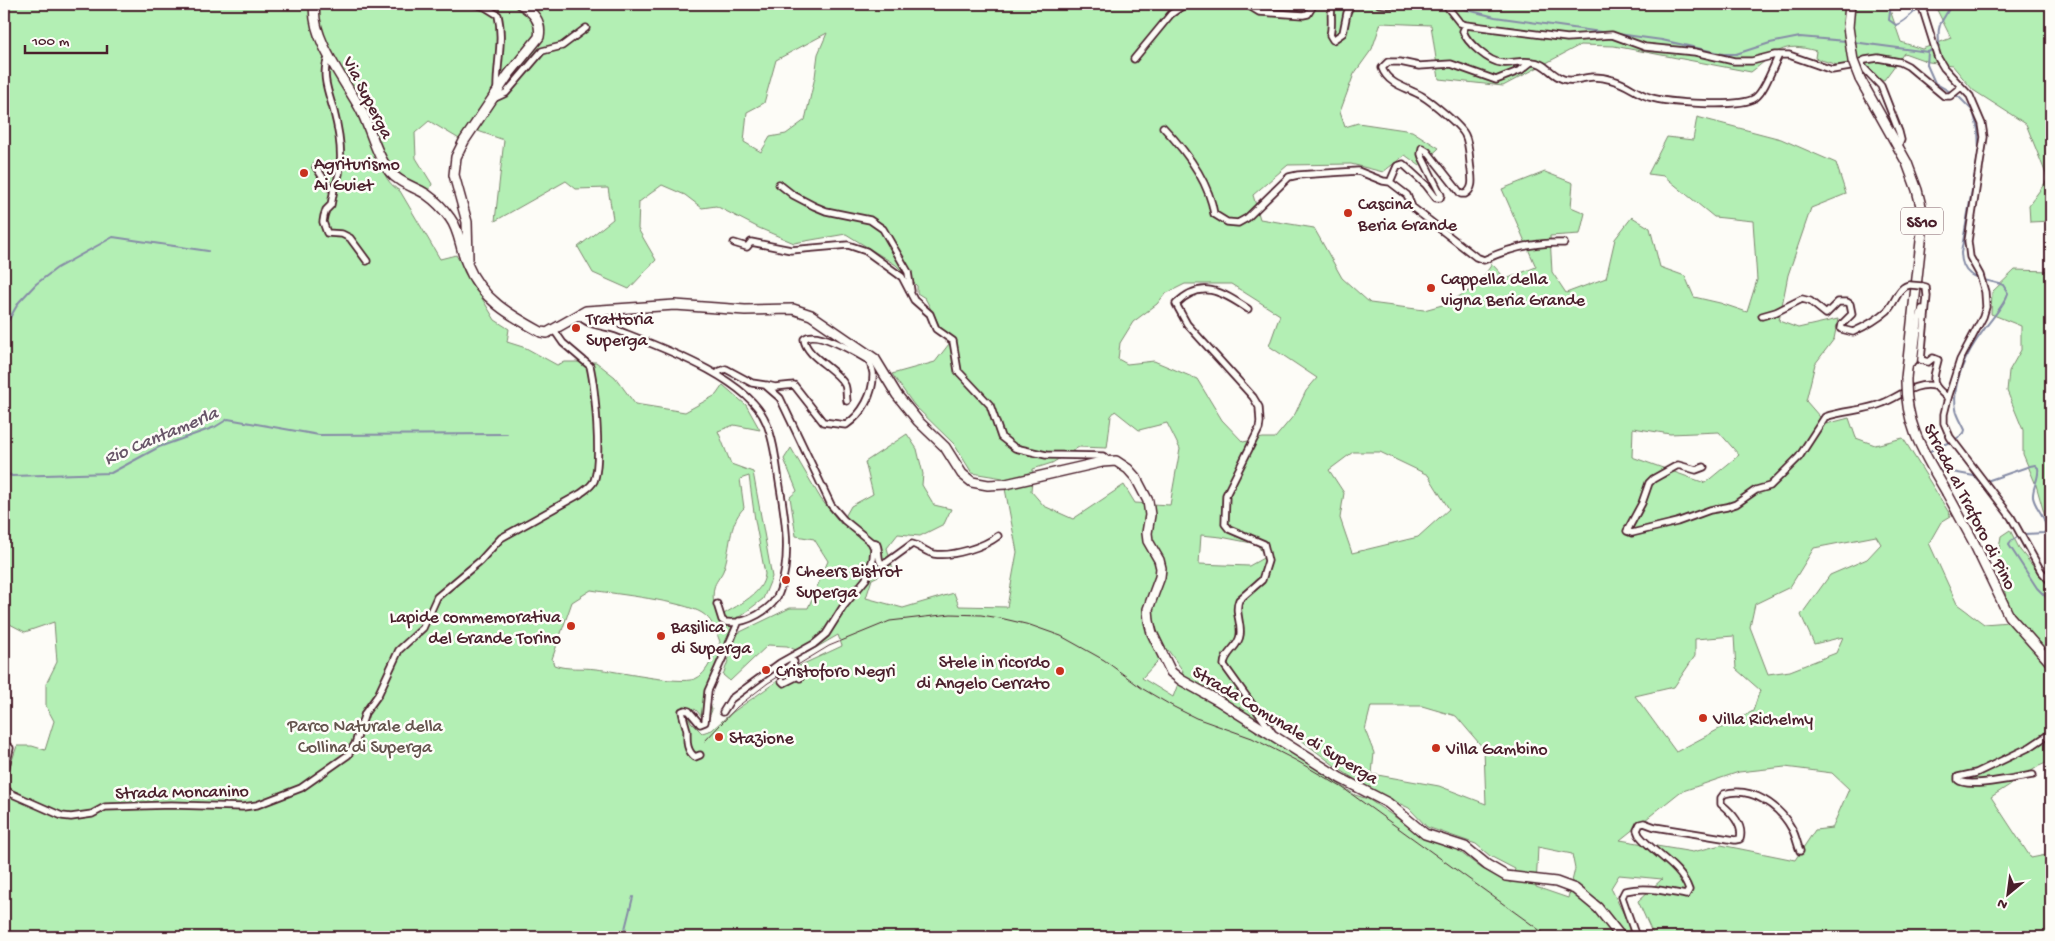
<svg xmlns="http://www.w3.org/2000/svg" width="2055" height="941" font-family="'Gochi Hand',sans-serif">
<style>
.green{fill:#b3efb4;stroke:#7e8770;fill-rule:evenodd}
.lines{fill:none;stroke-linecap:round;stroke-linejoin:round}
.stream{stroke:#868ca6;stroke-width:2}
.street-casing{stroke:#4a1f2b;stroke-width:9}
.secondary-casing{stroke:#4a1f2b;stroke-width:12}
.primary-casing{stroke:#4a1f2b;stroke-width:12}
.street{stroke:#fdfcf7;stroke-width:5.5}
.secondary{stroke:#fdfcf7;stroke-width:9}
.primary{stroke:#fdfcf7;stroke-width:9}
.tram{stroke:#4a1f2b;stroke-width:1}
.street-bridge-casing{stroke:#4a1f2b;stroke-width:9;stroke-linecap:butt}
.primary-bridge-casing{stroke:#4a1f2b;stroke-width:12;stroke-linecap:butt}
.street-bridge{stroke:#fdfcf7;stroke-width:5.5}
.primary-bridge{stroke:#fdfcf7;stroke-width:9}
.poi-dot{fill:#c8321e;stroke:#fdfcf7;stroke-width:2}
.labels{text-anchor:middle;stroke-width:5;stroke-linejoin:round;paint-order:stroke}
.shield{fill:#fdfcf7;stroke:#806168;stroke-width:1}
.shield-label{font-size:16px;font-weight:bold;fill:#4a1f2b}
.street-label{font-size:18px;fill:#4a1f2b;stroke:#fdfcf7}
.poi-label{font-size:18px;fill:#4a1f2b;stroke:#fdfcf7;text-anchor:start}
.park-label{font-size:18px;fill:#64534d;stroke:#fdfcf7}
.water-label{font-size:19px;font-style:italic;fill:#685568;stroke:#fdfcf7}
</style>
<rect width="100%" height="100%" fill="#fdfcf7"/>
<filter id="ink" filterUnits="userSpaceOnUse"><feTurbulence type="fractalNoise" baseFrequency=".02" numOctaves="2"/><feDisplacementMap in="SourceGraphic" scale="10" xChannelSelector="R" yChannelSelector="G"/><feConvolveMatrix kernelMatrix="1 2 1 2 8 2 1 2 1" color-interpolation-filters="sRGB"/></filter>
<g filter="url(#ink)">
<path class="green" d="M 4,4 L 1888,4 L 1901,42 L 1922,49 L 1951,38 L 1934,4 L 2051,4 L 2051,221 L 2030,222 L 2029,205 L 2048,179 L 2026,124 L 1973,90 L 1952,65 L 1929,62 L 1904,53 L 1884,80 L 1815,58 L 1816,51 C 1781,41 1778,52 1751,72 L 1614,46 L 1580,45 L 1503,86 L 1439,79 L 1431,25 L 1381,23 L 1372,49 L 1354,74 L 1340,112 L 1345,127 L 1358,123 L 1412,131 L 1439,148 L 1420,166 L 1405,155 L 1383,172 L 1351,164 L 1288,165 L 1253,195 L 1260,219 L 1314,228 L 1342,278 L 1370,303 L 1424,310 L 1446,304 L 1477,286 L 1492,264 L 1506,279 L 1536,267 L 1502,189 L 1545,172 L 1573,183 L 1571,207 L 1585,213 L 1580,234 L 1550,236 L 1552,272 L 1566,293 L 1606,278 L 1615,239 L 1632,217 L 1650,228 L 1660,267 L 1685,276 L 1694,297 L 1720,303 L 1747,312 L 1757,280 L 1753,221 L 1714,217 L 1664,176 L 1648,174 L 1667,137 L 1693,140 L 1697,117 L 1781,139 L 1836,163 L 1846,194 L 1811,208 L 1788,275 L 1779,321 L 1798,328 L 1838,319 L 1834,339 L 1815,364 L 1806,401 L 1826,424 L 1849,418 L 1856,438 L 1875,445 L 1903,438 L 1951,516 L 1941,522 L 1929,543 L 1957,604 L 1984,624 L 2009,622 L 2051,671 L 2051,761 L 2039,766 L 1991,797 L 2031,858 L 2051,854 L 2051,937 L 1654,937 L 1638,901 L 1662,879 L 1619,875 L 1611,888 L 1630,927 L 1626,937 L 4,937 L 4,783 L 17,746 L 32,746 L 45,750 L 54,721 L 46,706 L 46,684 L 57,662 L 54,622 L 25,632 L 4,621 ZM 827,33 L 818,54 L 815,77 L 805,120 L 786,134 L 770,137 L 761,152 L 744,142 L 747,112 L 764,103 L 776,60 ZM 429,121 L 461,140 L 469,128 L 504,140 L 495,221 L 566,181 L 576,189 L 608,188 L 613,219 L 578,247 L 593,273 L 629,289 L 656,260 L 638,229 L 639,202 L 662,185 L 685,195 L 702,208 L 716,206 L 759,228 L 794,243 L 846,234 L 896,265 L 917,286 L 917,293 L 925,298 L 949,344 L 935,362 L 892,374 L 914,405 L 954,444 L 972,473 L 1003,478 L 1017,552 L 1007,607 L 959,606 L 954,593 L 903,608 L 866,598 L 872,579 L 893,569 L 887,548 L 898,534 L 920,536 L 944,524 L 951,509 L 934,505 L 922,485 L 923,474 L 917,449 L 907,434 L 865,462 L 873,494 L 851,506 L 841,524 L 821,499 L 791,448 L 784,459 L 797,491 L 790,497 L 796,536 L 814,539 L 828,561 L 808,608 L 790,608 L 738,633 L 723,675 L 730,681 L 768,645 L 787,646 L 805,654 L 838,635 L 842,646 L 799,666 L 730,714 L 712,730 L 702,733 L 691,722 L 687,714 L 695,709 L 704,719 L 708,720 L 712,710 L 708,696 L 732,626 L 738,618 L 763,599 L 772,577 L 753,472 L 731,464 L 718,431 L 734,425 L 760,430 L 746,405 L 723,385 L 716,395 L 685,412 L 635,404 L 615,377 L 596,362 L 564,362 L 557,365 L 526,348 L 507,342 L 509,329 L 495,320 L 456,255 L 440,259 L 400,191 C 381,180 380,159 376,140 L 377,139 L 391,167 L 405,178 L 429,191 L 432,184 L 416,158 L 415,133 ZM 1185,284 L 1231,284 L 1280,315 L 1269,346 L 1317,378 L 1306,391 L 1295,414 L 1275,438 L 1263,438 L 1243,442 L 1222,420 L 1197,379 L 1154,361 L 1127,364 L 1118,359 L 1120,343 L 1133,322 L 1157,304 L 1165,294 ZM 1115,411 L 1139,430 L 1167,423 L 1180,449 L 1170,505 L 1135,503 L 1124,485 L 1073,519 L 1044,506 L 1031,491 L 1033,469 L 1052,463 L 1079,447 L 1107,448 L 1111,416 ZM 1633,428 L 1670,434 L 1719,432 L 1739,455 L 1705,483 L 1632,457 ZM 1353,452 L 1380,452 L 1428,475 L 1449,509 L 1418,537 L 1352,553 L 1340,518 L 1344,493 L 1329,470 ZM 749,476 L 755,520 L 765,574 C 763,594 739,604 724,614 C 713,611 712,598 714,588 C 715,582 721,576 723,571 C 731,551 728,523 744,508 L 740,479 ZM 1201,535 L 1221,537 L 1257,544 L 1265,557 L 1249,566 L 1199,564 ZM 1876,536 L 1881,544 L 1867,559 L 1830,575 L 1801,615 L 1814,644 L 1843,637 L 1836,653 L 1790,671 L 1768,674 L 1750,627 L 1755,604 L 1790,587 L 1814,548 ZM 591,590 C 616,594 683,601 702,613 C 712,619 716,631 720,642 C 714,653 708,674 695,679 C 677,685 617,671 596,669 C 582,667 567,670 554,665 L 552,659 L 572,602 ZM 1734,636 L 1736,669 L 1760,690 L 1753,711 L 1676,752 L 1635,696 L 1674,687 L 1695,656 L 1695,639 ZM 1168,650 L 1183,671 L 1173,697 L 1142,678 ZM 1371,706 L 1422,706 L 1456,716 L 1484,749 L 1486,804 L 1439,786 L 1372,774 L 1374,753 L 1365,730 ZM 1279,723 L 1339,769 L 1373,791 L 1409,808 L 1427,827 L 1476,844 L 1490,856 L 1515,869 L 1511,883 L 1481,868 L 1456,849 L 1425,837 L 1368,799 L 1355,795 L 1272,739 L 1258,734 L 1253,729 ZM 1785,767 L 1832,773 L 1849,789 L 1832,828 L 1815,830 L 1795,860 L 1721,845 L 1693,852 L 1620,840 L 1680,792 L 1739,772 ZM 1538,847 L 1572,854 L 1575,869 L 1568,898 L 1536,887 Z
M 2015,270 L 2051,271 L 2051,527 L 2048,527 L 2036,485 L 2023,454 L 2023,430 L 2007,391 L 2009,371 L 2021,350 L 2021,326 L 1991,314 L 1992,292 Z
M 2010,530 L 2020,550 L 2051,589 L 2051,656 L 2011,610 L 1996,567 L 2001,536 Z"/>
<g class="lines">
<path class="stream" d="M 1891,4 L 1889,20 L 1896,25 C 1908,21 1914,9 1925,4
M 1448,5 L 1495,17 L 1608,33
M 1618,34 L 1662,40 L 1723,54 L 1736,54 L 1770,43 L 1800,37 L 1846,41
M 1853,42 L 1928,52
M 1928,52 L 1927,65 L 1935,83 L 1959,97 L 1973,111 L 1978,130 L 1979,150 L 1961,253 C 1962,281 1983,278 2003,285 L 2008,293 C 2005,305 1990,320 1983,331 C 1968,351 1951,382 1956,409 C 1957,416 1962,423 1965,430 L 1964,433 C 1955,443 1940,444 1929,452 L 1929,454
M 1928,52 L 1939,46 C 1939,37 1937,28 1942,21 C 1945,15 1948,12 1950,6 L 1947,4
M 4,328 L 19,302 L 36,284 L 57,268 L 113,237 L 208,251
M 1936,469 L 1974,476 L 1981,483 L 2030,466 L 2035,465 L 2038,468 C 2040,478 2032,487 2033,497 C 2035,509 2046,514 2046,531 L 2044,533 L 2024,534
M 4,472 L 12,476 L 111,473 L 159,447 L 215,427 L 228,419 L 319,435 L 507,434
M 2019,536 L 2011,541 L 2009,545 L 2037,588 L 2051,602
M 623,937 L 633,897"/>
<g class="street-casing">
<path id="street" d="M 475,4 L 485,7 L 498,15 C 504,40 496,67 497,92
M 1246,4 L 1259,12 L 1303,15 L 1308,14 L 1314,4
M 1332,4 C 1330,15 1333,24 1330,35 L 1333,40 L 1343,33 L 1347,13 L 1351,4
M 1379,4 L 1388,5 L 1395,4
M 1445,4 L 1460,23 L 1466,25 L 1567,38 L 1612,35 L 1645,47 L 1695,52 L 1734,61 L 1752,61 L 1775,55 L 1789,55 L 1832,70 L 1850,67 L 1865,60 L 1878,58 L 1900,62 L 1908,66 L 1944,96 L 1950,96 L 1961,87
M 1921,4 L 1938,58 L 1944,68 L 1970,96 L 1982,124 L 1984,137 L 1968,241 L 1970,257 L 1980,275 L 1985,292 L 1986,307 L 1983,317 L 1960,360 L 1948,398 L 1944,414 L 1944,423 L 1950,437 L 2011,517 L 2041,571 L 2051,582
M 1466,25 L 1463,31 C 1467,43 1489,62 1502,63 C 1512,64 1520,60 1531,62 L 1521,70 L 1496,80 L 1451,64 L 1419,66 L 1400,62 L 1388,62 L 1382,68 C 1388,85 1409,88 1422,96 C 1432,102 1461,126 1465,135 C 1470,145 1469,160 1471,170 C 1472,179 1474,189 1465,194 L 1461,194 L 1427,151 L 1422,148 L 1421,154 L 1422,157 L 1441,195 L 1440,198 L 1436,198 L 1426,185 L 1403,164 L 1397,166 L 1390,182 L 1407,195 L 1412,207 L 1476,257 L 1484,260 C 1509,248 1536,242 1564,243
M 1134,59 L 1171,14 L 1185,4
M 1531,62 C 1544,61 1551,75 1563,79 C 1574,83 1583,77 1593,77 C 1599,77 1606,78 1612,80 C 1626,83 1636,93 1649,97 C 1667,103 1740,108 1755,98 C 1765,91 1773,66 1779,55
M 1861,63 L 1862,66 L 1881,86 L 1899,132 L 1901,140 L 1898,147
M 493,99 L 506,93 L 542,51 L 562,46 L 586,28
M 1163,127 C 1186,151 1209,181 1214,214 L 1227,222 L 1238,223 L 1247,218 L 1289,177 L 1298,175 L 1358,171 L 1383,181 L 1390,182
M 316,167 L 329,187 L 334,189 C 345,167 340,135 334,112 C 329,93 320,75 329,56
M 779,184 L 793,195 L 814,206 L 826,211 L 870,220 L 883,229 L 908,272 L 911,291
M 334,189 L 331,205 L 326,210 L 324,216 L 323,222 L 327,233 L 342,234 L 350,238 L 367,261
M 734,243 L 747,247 L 751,242 L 791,250 L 848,245 L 866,251 L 902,277 L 914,300 L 930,314 L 936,329 L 953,341 L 958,371 L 990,405 L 1001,437 L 1015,448 L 1046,455 L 1103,456 L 1109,461
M 1922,286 L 1926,287 L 1927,296 L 1921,360 L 1928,362 L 1933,358 L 1938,360 C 1933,381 1929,383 1948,398
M 1248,309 C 1221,291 1201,279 1176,304 L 1187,324 L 1253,397 L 1259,407 L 1260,422 L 1259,429 L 1226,495 L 1225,524 L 1229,529 L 1264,544 L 1268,561 L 1262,580 L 1239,600 C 1234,612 1242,623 1240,635 C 1239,647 1224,653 1224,665 L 1272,732
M 579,315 C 587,326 606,326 617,330 C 660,347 748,378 766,422 C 774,440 776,462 779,481 C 785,518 792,554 780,590 C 774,610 745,625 725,622 L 722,620 L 717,604
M 1762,316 L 1776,312 L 1802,299 L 1810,301 L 1826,314 L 1838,302 L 1847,302 L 1850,304 L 1852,314 L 1842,324 L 1841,329 L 1853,332 C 1864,327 1878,319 1887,311 C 1896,302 1898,286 1910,285
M 1908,365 L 1914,361 L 1919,320 L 1922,309
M 717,374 L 720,371 L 726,369 L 752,383 L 765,385 L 780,398 L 831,505 L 844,520 L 871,542 L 874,548 L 873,559 L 866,579 L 843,607 L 826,634 L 814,644 L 780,663 L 731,699 L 723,712
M 767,385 L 775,387 L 794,385 L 823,422 L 846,425 C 862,414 874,394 873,373 C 872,366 868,361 869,354
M 847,401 C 846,396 847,390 845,385 C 836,368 806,357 804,339 C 816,328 856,353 868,360
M 1704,467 L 1696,470 L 1678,465 L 1653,479 L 1649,483 L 1642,503 L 1627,531 L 1632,533 L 1677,522 L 1710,510 L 1727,507 L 1736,504 L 1756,490 L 1770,486 L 1799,457 L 1825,417 C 1844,410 1865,411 1883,403 C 1901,396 1914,382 1935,386
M 871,542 L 876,543 C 880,549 877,558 881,563 L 886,563 L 912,544 C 920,546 925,552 934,554 C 952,557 984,547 998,536
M 780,674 L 794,662 L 790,658
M 782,681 L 784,683 L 798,676 L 800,678
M 4,747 L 7,746 L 10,748 L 4,776
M 700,755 L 695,757 C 686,750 687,741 687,731 C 686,725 683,718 682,711 L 685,710 L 689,711 L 700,724 L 705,722 L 708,691 L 739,621
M 2033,775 C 2018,777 1968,789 1958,780 L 1958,777 L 1976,773 L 2030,747 L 2051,733
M 4,788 L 10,793 L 62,816 L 71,817 L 92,814 L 105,807 L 171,805 L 243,807 L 257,805 L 301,788 L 348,755 L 355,744 L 365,713 L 378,695 L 399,650 L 423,628 L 437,597 L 480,561 L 501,538 L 580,494 C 585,490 591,487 594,481 C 602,461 595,388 590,366 L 563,343 L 554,330
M 1636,937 L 1622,897 L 1625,891 C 1647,886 1664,891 1686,895 L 1689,890 C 1681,866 1654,854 1639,835 L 1637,830 L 1640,824 L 1644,823 L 1655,827 L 1735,840 L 1740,839 C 1744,825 1732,813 1721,804 L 1721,798 L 1724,794 C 1751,786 1779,805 1792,829 C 1796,836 1797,844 1800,851"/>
</g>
<g class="secondary-casing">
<path id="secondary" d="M 315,4 C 309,36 346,82 361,110 C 371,130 376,155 390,172 C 399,183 415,187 426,194 C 436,201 443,208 450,218 C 460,231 460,249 467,264 C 481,299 510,315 541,332 L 547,333 L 586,311 L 675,305 L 745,310 L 793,309 L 811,315 L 875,359 L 897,395 L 918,421 L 945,447 L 962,474 L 972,482 L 988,485 L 1006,484 L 1102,462 L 1116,461 L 1128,469 L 1136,478 L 1148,501 L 1150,515 L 1147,533 L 1148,541 L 1159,560 L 1161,568 L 1160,577 L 1148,609 L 1149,621 L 1152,633 L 1171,672 L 1181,680 L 1217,700 L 1340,778 L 1388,803 L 1425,834 L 1465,847 L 1487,865 L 1506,876 L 1556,882 L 1575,889 L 1598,908 L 1621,937
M 468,259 L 467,222 L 454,175 L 456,157 L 464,141 L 509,74 L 539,37 C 542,21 533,12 520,4"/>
</g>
<g class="primary-casing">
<path id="primary" d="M 1848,27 L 1850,4
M 1860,79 L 1907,163 L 1917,190 L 1921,206 L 1922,232 L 1906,378
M 1947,493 L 1972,539 L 2009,616 L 2051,663"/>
</g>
<use href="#street" class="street"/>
<use href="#secondary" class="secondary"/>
<use href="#primary" class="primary"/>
<path class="tram" d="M 705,741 L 737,707 L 768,683 L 829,646 L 890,621 L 951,614 L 981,615 L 1000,618 L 1030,625 L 1061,636 L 1104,660 L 1143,689 L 1174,707 L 1196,718 L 1252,738 L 1297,761 L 1343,788 L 1549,937"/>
<g class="street-bridge-casing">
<path id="street-bridge" d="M 1910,285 L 1922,286"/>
</g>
<g class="primary-bridge-casing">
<path id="primary-bridge" d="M 1848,27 L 1853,61 L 1860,79
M 1906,378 C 1905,427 1924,453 1947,493"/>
</g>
<use href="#street-bridge" class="street-bridge"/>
<use href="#primary-bridge" class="primary-bridge"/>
</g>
</g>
<g class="poi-dot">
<circle cx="304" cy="173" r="5"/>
<circle cx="1348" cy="213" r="5"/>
<circle cx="1431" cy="288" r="5"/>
<circle cx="576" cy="328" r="5"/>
<circle cx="786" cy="580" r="5"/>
<circle cx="571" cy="626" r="5"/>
<circle cx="661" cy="636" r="5"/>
<circle cx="766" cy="670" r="5"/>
<circle cx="1060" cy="671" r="5"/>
<circle cx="1703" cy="718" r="5"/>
<circle cx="719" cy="737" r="5"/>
<circle cx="1436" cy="748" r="5"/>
</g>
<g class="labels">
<rect class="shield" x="1901" y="207.5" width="42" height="27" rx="4"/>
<g class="shield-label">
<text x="1922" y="227">SS10</text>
</g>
<g class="street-label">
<text transform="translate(369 97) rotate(63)" y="6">Via Superga</text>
<text transform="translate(1971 506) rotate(63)" y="6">Strada al Traforo di Pino</text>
<text transform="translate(1286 724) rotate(31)" y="6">Strada Comunale di Superga</text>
<text transform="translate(182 791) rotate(-1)" y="6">Strada Moncanino</text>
</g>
<g class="poi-label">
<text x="314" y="169">Agriturismo<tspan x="314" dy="21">Ai Guiet</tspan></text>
<text x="1358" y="209">Cascina<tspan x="1358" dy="21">Beria Grande</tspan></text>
<text x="1441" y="284">Cappella della<tspan x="1441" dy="21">vigna Beria Grande</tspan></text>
<text x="586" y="324">Trattoria<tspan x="586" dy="21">Superga</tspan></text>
<text x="796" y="576">Cheers Bistrot<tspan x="796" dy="21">Superga</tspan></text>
<text x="561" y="622" text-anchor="end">Lapide commemorativa<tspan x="561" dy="21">del Grande Torino</tspan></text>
<text x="671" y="632">Basilica<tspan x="671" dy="21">di Superga</tspan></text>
<text x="1050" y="667" text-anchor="end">Stele in ricordo<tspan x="1050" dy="21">di Angelo Cerrato</tspan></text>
<text x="776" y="676">Cristoforo Negri</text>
<text x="1713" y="724">Villa Richelmy</text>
<text x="729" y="743">Stazione</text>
<text x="1446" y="754">Villa Gambino</text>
</g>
<g class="park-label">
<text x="365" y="731">Parco Naturale della<tspan x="365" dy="21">Collina di Superga</tspan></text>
</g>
<g class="water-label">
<text transform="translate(160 434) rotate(-23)" y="7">Rio Cantamerla</text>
</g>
</g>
<rect width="2055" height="941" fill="none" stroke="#fdfcf7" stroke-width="20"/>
<rect x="10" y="10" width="2035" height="921" fill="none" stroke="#4a1f2b" stroke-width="2" filter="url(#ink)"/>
<g transform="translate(2008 894) rotate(209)" stroke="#fdfcf7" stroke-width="4" paint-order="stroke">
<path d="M0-4L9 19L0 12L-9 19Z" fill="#4a1f2b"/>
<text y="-8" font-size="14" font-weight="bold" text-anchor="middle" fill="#4a1f2b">N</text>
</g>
<path d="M25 45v8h82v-8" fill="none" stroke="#4a1f2b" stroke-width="2.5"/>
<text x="32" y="45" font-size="15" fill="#4a1f2b" stroke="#fdfcf7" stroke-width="4" paint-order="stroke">100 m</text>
</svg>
